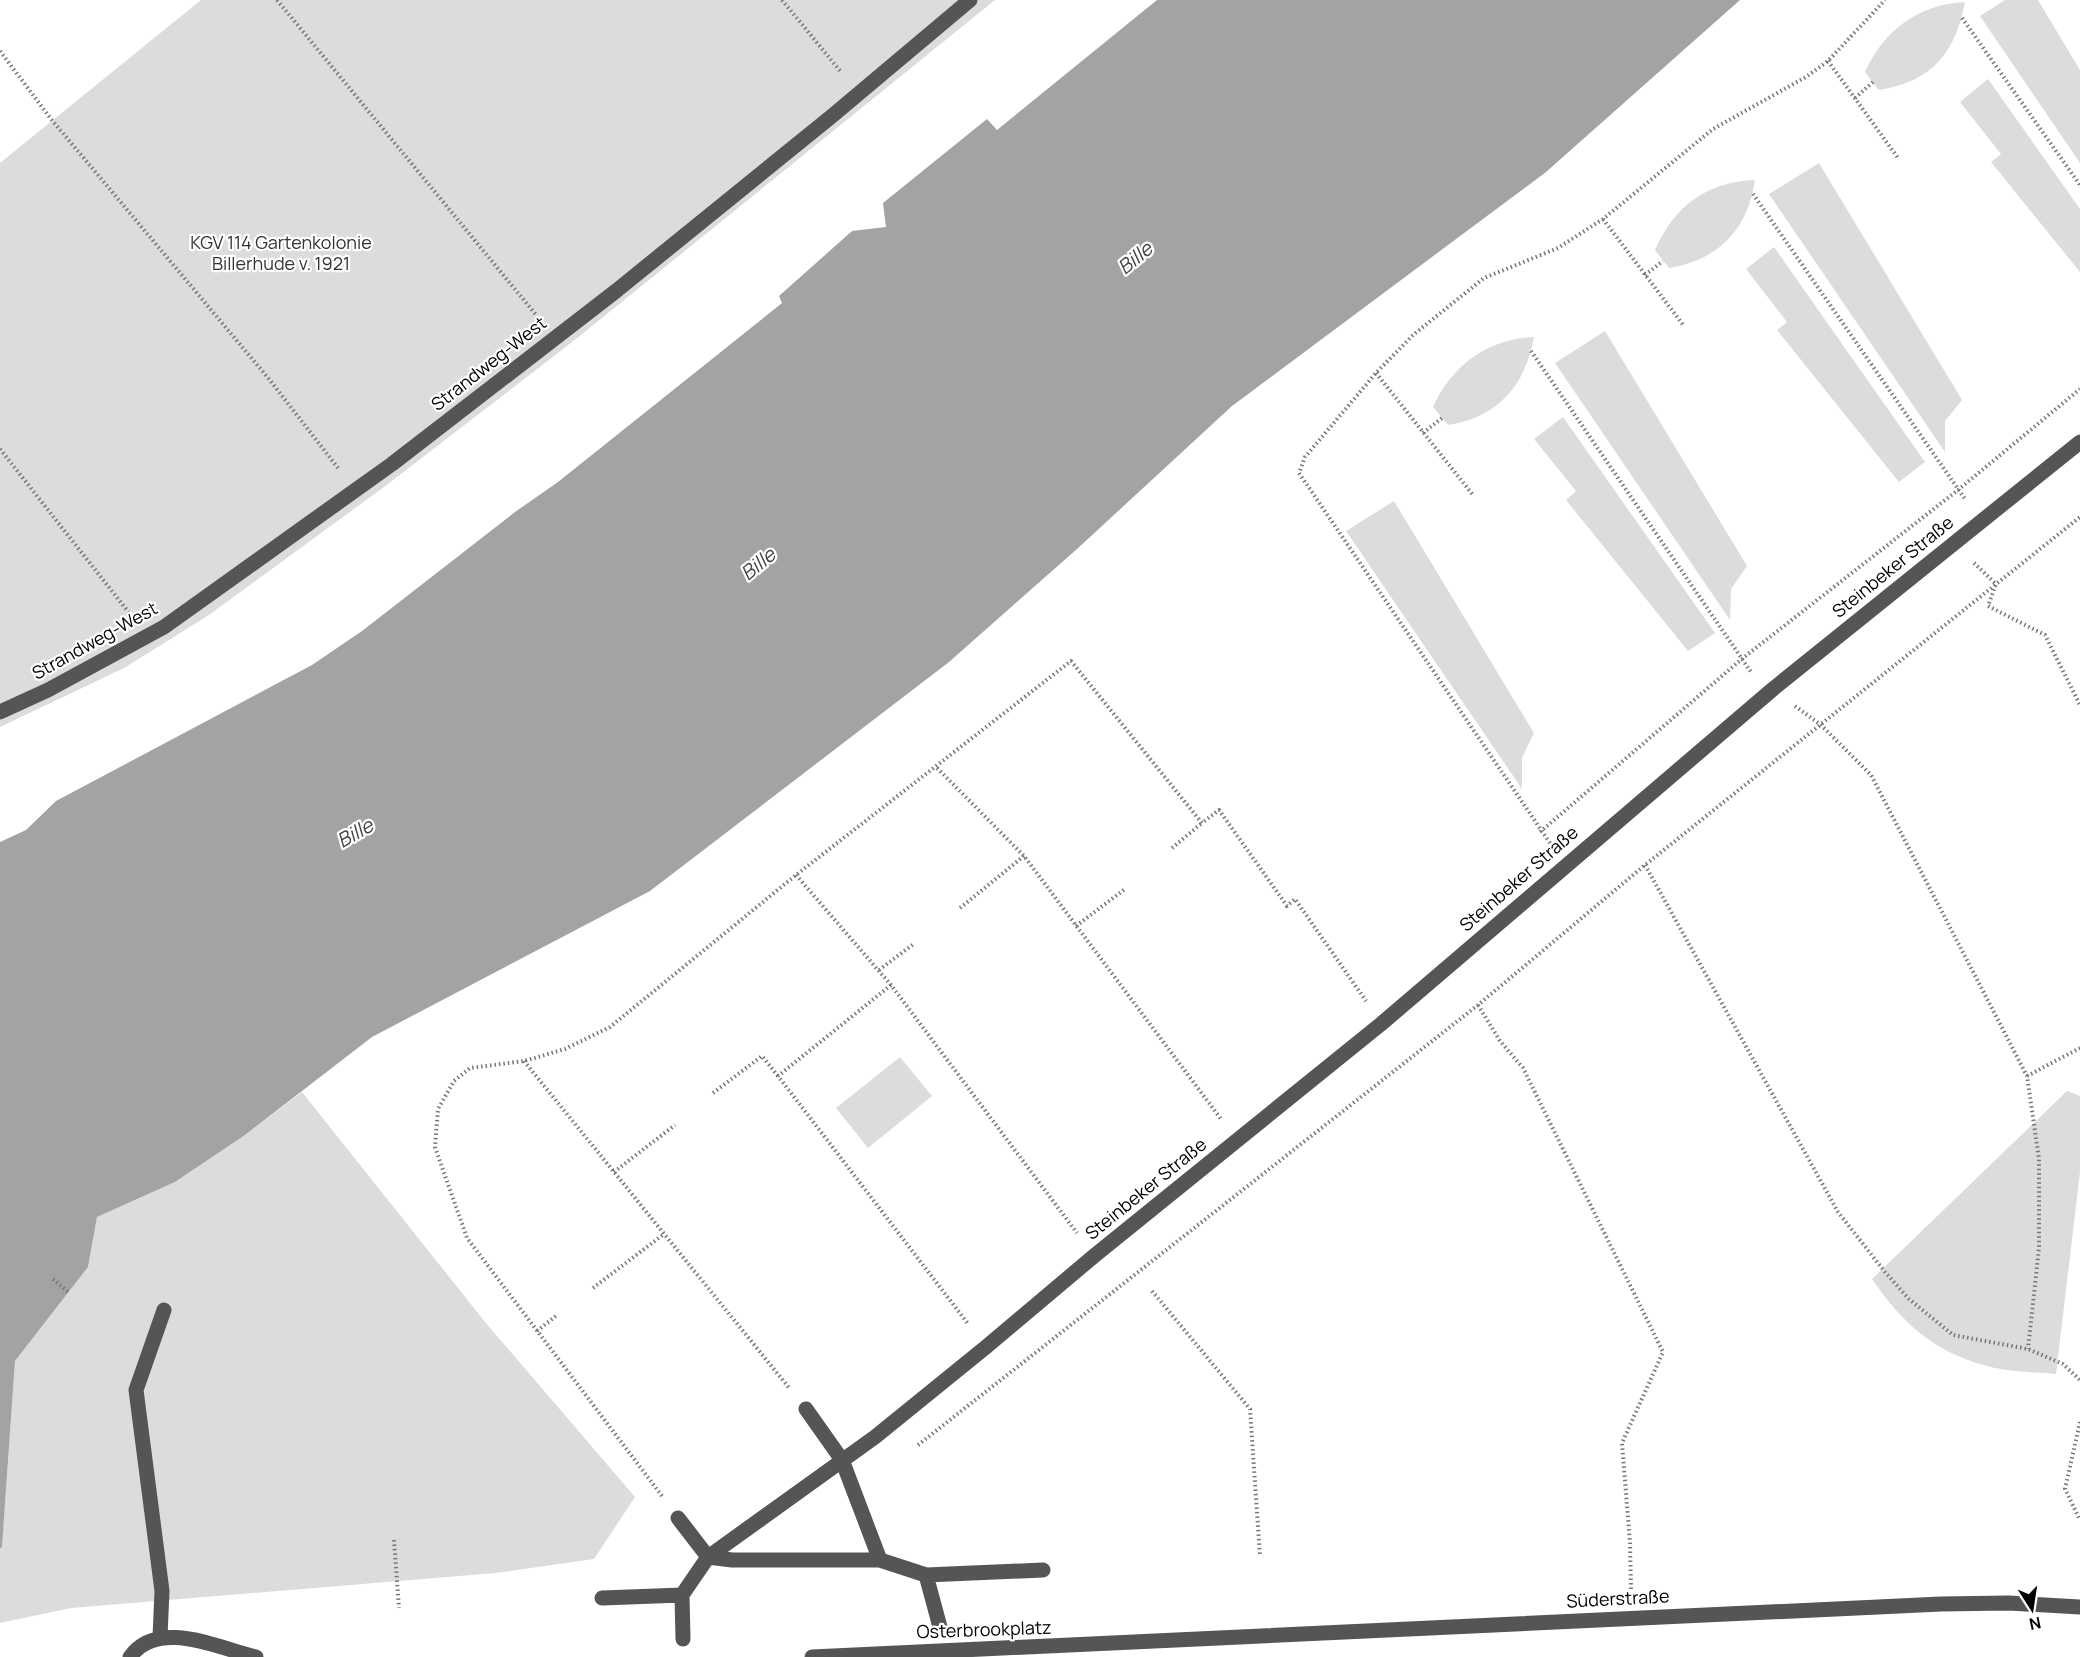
<svg xmlns="http://www.w3.org/2000/svg" width="2080" height="1657" font-family="Manrope,sans-serif">
<style>
.green{fill:#dcdcdc}
.water{fill:#a3a3a3}
.lines{fill:none;stroke-linecap:round;stroke-linejoin:round}
.path{stroke:#777;stroke-width:4;stroke-dasharray:1.5 3;stroke-linecap:butt}
.minor{stroke:#555;stroke-width:15}
.labels{text-anchor:middle;stroke-width:4.5;stroke-linejoin:round;paint-order:stroke}
.park-label{font-size:18px;fill:#333;stroke:#fff}
.street-label{font-size:18px;fill:#000;stroke:#fff}
.water-label{font-size:20px;font-style:italic;fill:#444;stroke:#fff}
</style>
<rect width="100%" height="100%" fill="#fff"/>
<path class="green" d="M 201,0 L 995,0 L 576,339 L 384,487 L 209,615 L 124,668 L 0,727 L 0,163 Z
M 2005,0 L 2038,0 L 2080,70 L 2080,163 L 1980,16 Z
M 1965,2 C 1955,53 1933,81 1879,90 L 1865,72 C 1884,30 1919,4 1965,2 Z
M 1988,79 L 2080,209 L 2080,272 L 1991,162 L 2001,154 L 1960,102 Z
M 1819,163 L 1962,400 L 1945,421 L 1945,452 L 1769,194 Z
M 1755,180 C 1748,229 1719,260 1669,268 L 1655,250 C 1675,205 1707,182 1755,180 Z
M 1774,247 L 1925,462 L 1899,482 L 1777,330 L 1787,322 L 1746,269 Z
M 1605,331 L 1747,566 L 1731,589 L 1730,620 L 1555,363 Z
M 1534,337 C 1525,386 1498,417 1448,425 L 1433,407 C 1452,365 1488,339 1534,337 Z
M 1563,417 L 1715,633 L 1688,651 L 1566,500 L 1576,491 L 1534,439 Z
M 1394,501 L 1534,733 L 1522,758 L 1522,789 L 1346,531 Z
M 900,1057 L 932,1096 L 868,1148 L 836,1108 Z
M 2067,1091 L 2080,1096 L 2080,1172 L 2056,1374 C 2034,1372 2008,1372 1987,1366 C 1934,1352 1902,1323 1872,1279 Z
M 302,1092 L 485,1322 L 635,1497 L 594,1559 L 495,1573 L 71,1608 L 0,1623 L 0,1550 L 2,1547 L 15,1361 L 88,1267 L 97,1217 L 175,1182 L 245,1135 Z"/>
<path class="water" d="M 1157,0 L 1740,0 L 1546,172 L 1232,406 L 1077,549 L 949,662 L 650,891 L 372,1037 L 245,1135 L 175,1182 L 97,1217 L 88,1267 L 15,1361 L 2,1547 L 0,1549 L 0,842 L 26,830 L 56,801 L 312,665 L 362,631 L 515,512 L 558,482 L 782,303 L 779,296 L 852,231 L 886,227 L 883,203 L 987,119 L 997,130 Z"/>
<g class="lines">
<path class="path" d="M 277,0 L 537,316
M 782,0 L 841,72
M 1962,18 L 2080,185
M 0,51 L 51,119 L 269,379 L 338,468
M 1828,61 L 1898,158
M 1855,98 L 1873,82
M 1753,194 L 1965,499
M 1603,219 L 1684,326
M 1645,275 L 1663,261
M 1531,351 L 1751,672
M 1376,373 L 1473,495
M 1423,433 L 1442,418
M 0,449 L 130,614
M 1974,563 L 1996,584 L 1988,606 L 2045,635 L 2080,705
M 1795,706 L 1821,725 L 1871,775 L 2027,1076 L 2039,1159 L 2039,1248 L 2028,1349
M 937,768 L 1024,856 L 1221,1119
M 1540,832 L 1743,658 L 1958,490 L 2080,389
M 1550,843 L 1299,473 L 1305,457 L 1376,373 L 1413,335 L 1484,278 L 1558,248 L 1603,219 L 1713,129 L 1806,77 L 1828,61 L 1885,0
M 1172,848 L 1202,823
M 1645,865 L 1838,1212 L 1885,1272 L 1909,1299 L 1953,1335 L 2028,1349 L 2063,1364 L 2080,1380
M 796,875 L 891,985 L 1077,1233
M 960,908 L 1024,856
M 1076,926 L 1125,889
M 879,970 L 915,943
M 891,985 L 778,1076 L 969,1325
M 1478,1005 L 1500,1041 L 1523,1068 L 1663,1352 L 1622,1443 L 1630,1543 L 1631,1589
M 524,1061 L 790,1389
M 2027,1076 L 2080,1048
M 713,1093 L 762,1056 L 778,1076
M 614,1172 L 675,1125
M 53,1279 L 68,1292
M 593,1288 L 664,1234
M 1152,1291 L 1250,1409 L 1260,1556
M 537,1331 L 557,1315
M 2080,1422 L 2065,1489 L 2080,1520
M 918,1445 L 1478,1005 L 1645,865 L 2080,517
M 662,1496 L 467,1238 L 435,1147 L 438,1109 L 454,1081 L 470,1068 L 524,1061 L 565,1049 L 610,1027 L 796,875 L 1071,661 L 1202,823 L 1219,810 L 1287,906 L 1295,899 L 1366,1001
M 394,1540 L 399,1608"/>
<path class="minor" d="M 0,712 L 48,690 L 164,627 L 392,464 L 616,291 L 832,116 L 970,0
M 806,1409 L 842,1460 L 880,1560
M 678,1518 L 708,1557 L 875,1437 L 986,1347 L 1094,1256 L 1381,1024 L 1773,689 L 2080,442
M 926,1575 L 940,1627
M 682,1595 L 683,1639
M 602,1598 L 682,1595 L 708,1557 L 732,1560 L 880,1560 L 926,1575 L 1043,1570
M 160,1637 L 162,1591 L 136,1390 L 164,1310
M 130,1657 C 158,1618 218,1648 256,1657
M 812,1657 L 1941,1604 L 2009,1603 L 2080,1607"/>
</g>
<g class="labels">
<g class="park-label">
<text x="281" y="249">KGV 114 Gartenkolonie<tspan x="281" dy="21">Billerhude v. 1921</tspan></text>
</g>
<g class="street-label">
<text transform="translate(489 364) rotate(-38)" y="6">Strandweg-West</text>
<text transform="translate(1893 567) rotate(-39)" y="6">Steinbeker Straße</text>
<text transform="translate(95 641) rotate(-29)" y="6">Strandweg-West</text>
<text transform="translate(1519 879) rotate(-41)" y="6">Steinbeker Straße</text>
<text transform="translate(1146 1189) rotate(-39)" y="6">Steinbeker Straße</text>
<text transform="translate(1618 1599) rotate(-3)" y="6">Süderstraße</text>
<text transform="translate(984 1630) rotate(-2)" y="6">Osterbrookplatz</text>
</g>
<g class="water-label">
<text transform="translate(1135 258) rotate(-39)" y="7">Bille</text>
<text transform="translate(758 564) rotate(-39)" y="7">Bille</text>
<text transform="translate(355 833) rotate(-30)" y="7">Bille</text>
</g>
</g>
<g transform="translate(2032 1609) rotate(168)" stroke="#ffffff" stroke-width="4.5" paint-order="stroke">
<path d="M0-4.5L10 22L0 15L-10 22Z" fill="#000000"/>
<text y="-9" font-size="16" font-weight="bold" text-anchor="middle" fill="#000000">N</text>
</g>
</svg>
